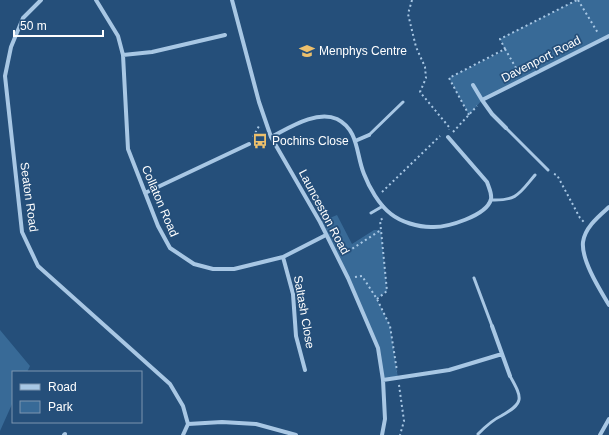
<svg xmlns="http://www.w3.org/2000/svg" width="609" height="435" font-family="Helvetica,sans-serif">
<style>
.green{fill:#386a97}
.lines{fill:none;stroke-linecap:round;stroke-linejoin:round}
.path{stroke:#a8c7e4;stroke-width:2;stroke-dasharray:2 3;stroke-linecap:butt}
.service{stroke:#a8c7e4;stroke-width:3}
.minor{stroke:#a8c7e4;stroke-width:4}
.labels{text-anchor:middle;stroke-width:3.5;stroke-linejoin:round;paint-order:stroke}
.poi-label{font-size:12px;fill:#fff;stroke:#254f7a;text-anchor:start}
.street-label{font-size:12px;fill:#fff;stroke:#254f7a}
</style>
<rect width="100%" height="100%" fill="#254f7a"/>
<path class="green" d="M 577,0 L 609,0 L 609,36 L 482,100 L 469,115 L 449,78 L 505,50 L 500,39 Z
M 337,215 L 352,244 L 374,230 L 381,230 L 387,291 L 377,299 L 390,326 L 398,378 L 383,380 L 378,348 L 359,301 L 320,222 Z
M 0,330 L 30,366 L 27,372 L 13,372 L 13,402 L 0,431 Z"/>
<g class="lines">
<path class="path" d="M 412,0 L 408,14 L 416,47 L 425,67 L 426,78 L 420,92 L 449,127 L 449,130
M 578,0 L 598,33
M 505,49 L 519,73
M 469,115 L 449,78 L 505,49 L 500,39 L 577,0
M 453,132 L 477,106
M 253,137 L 259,126
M 256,144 L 267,145
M 554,174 L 557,175 L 580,218 L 584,222
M 382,192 L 440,136
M 344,254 L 381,230
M 355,277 L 362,276 L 377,299 L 390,326 L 397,371
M 377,299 L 387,291 L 380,220 L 384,218
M 399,385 L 404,421 L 400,435"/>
<path class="service" d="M 506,128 L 548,170
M 369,135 L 403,102
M 491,200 C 517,201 519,194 535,175
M 371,213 L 383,206
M 474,278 L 492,326
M 478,434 C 485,427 492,420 501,416 C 524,403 523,399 510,376"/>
<path class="minor" d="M 41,0 L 23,18 L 11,47 L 5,76 L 22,232 L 38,266 L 170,384 L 183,406 L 188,424 L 183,435
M 96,0 L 118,36 L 123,55 L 128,149 L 158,226 L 170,248 L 194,264 L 213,269 L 234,269 L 283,257 L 326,235
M 232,0 L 259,102 L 271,137 L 320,222 L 348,278 L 378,348 L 383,380 L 385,419 L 382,435
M 123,55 L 152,52 L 225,35
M 473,85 L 482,100
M 506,128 L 492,114 L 482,100 L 609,36
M 271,137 C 289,128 316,110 337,119 C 359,130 356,155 364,174 C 369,187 379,205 391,214 C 401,222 418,227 431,227 C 446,228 487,216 491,199 C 492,193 489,188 487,182 L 448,137
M 355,141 L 369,135
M 145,193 L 249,144
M 609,207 C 599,216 585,227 583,242 C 581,260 600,290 609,305
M 283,257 L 293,294 L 296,336 L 305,370
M 492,326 L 510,376
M 383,380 L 449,370 L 502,354
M 188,424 L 222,422 L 256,424 L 296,435
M 64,435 L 65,434
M 600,435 L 609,419"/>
</g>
<defs>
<g id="school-bare" transform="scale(1.2)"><path d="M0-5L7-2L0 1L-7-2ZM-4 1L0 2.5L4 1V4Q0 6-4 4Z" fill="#edc06c" stroke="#254f7a" stroke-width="2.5" paint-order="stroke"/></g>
<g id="bus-bare" transform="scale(1.2)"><path d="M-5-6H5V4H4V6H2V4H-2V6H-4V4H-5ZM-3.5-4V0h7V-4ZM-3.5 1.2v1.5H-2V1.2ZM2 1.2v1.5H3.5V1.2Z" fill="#edc06c" stroke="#254f7a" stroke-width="2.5" paint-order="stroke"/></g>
</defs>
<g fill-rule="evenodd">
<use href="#school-bare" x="307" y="51"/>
<use href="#bus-bare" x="260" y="141"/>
</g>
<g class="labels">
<g class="poi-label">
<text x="319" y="55">Menphys Centre</text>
<text x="272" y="145">Pochins Close</text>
</g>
<g class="street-label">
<text transform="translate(541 59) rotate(-27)" y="4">Davenport Road</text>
<text transform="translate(29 197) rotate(82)" y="4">Seaton Road</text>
<text transform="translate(160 201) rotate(67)" y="4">Collaton Road</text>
<text transform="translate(324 212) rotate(62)" y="4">Launceston Road</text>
<text transform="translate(304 312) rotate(80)" y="4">Saltash Close</text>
</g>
</g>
<rect x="12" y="371" width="130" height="52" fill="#254f7a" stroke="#7c95af"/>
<rect x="20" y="384" width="20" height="6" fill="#a8c7e4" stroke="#7c95af"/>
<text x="48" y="391" font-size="12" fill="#ffffff">Road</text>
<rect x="20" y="401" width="20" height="12" fill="#386a97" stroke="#7c95af"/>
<text x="48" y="411" font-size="12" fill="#ffffff">Park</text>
<path d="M14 30v6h89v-6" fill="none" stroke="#ffffff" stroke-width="2"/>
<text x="20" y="30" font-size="12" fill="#ffffff" stroke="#254f7a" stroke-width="3" paint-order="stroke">50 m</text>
</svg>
